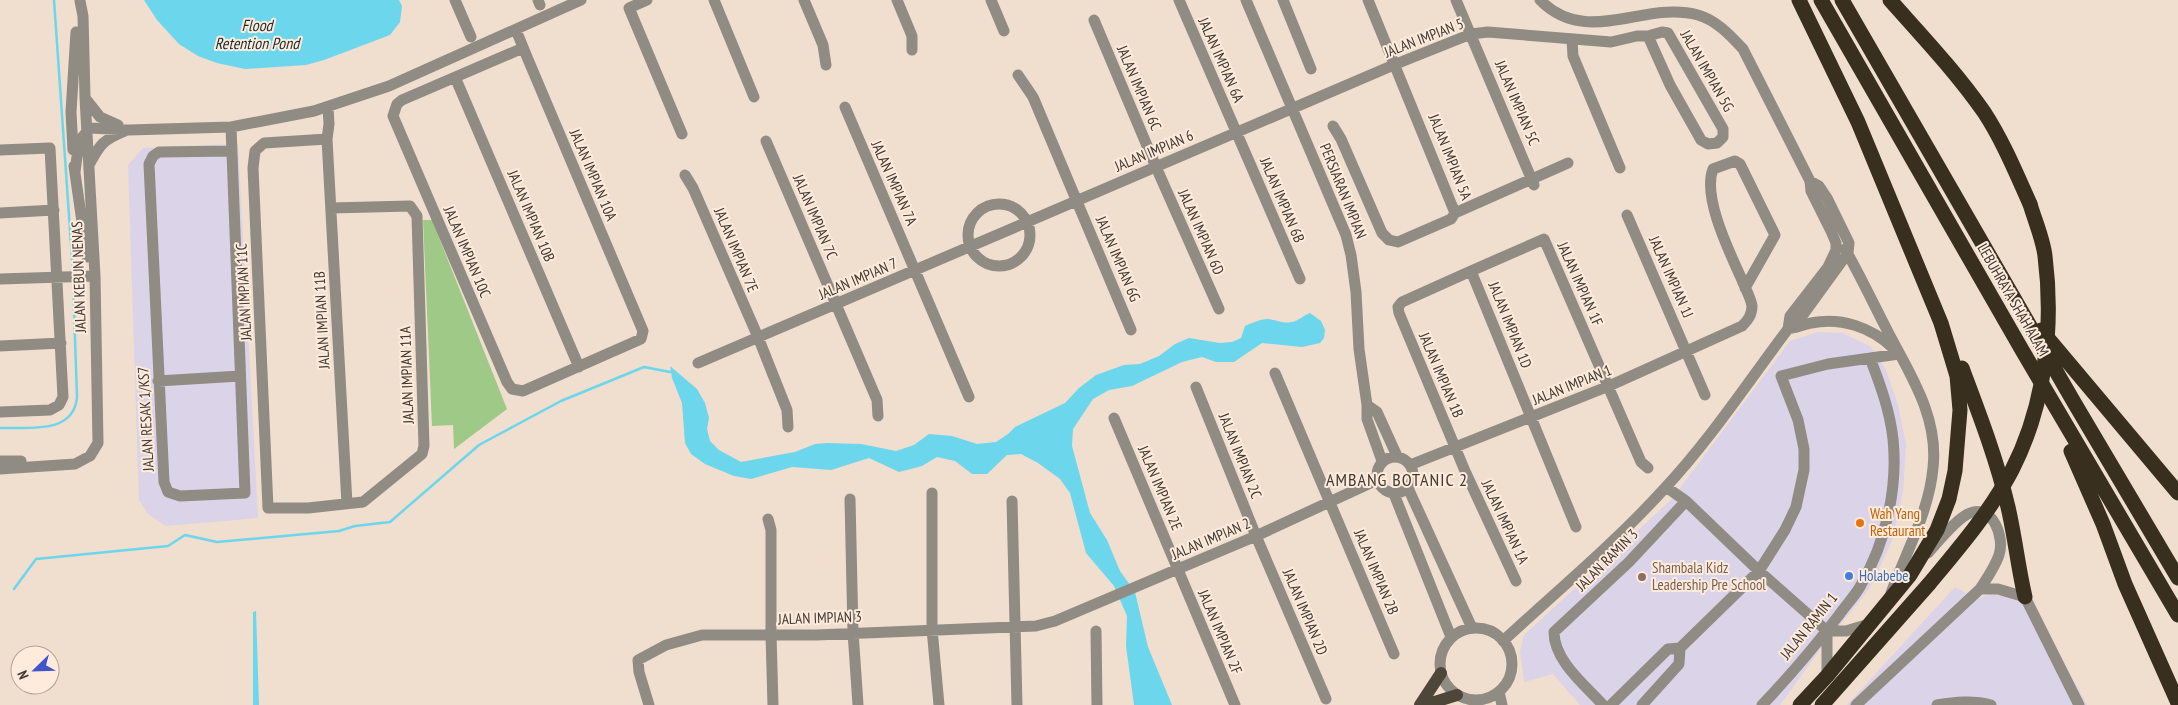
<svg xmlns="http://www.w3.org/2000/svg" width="2178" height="705" font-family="'PT Sans Narrow',sans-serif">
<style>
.commercial{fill:#dbd3e8}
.green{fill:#9ec987}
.water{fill:#6cd6ed}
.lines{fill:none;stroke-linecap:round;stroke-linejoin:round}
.stream{stroke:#6cd6ed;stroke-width:2.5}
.minor{stroke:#908b83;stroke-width:11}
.major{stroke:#4e4638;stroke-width:12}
.highway{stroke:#382f1e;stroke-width:15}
.highway-bridge{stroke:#382f1e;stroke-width:15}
.food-dot{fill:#e8710a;stroke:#feebdb;stroke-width:2}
.shop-dot{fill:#3f7fe0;stroke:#feebdb;stroke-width:2}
.education-dot{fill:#8d6e63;stroke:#feebdb;stroke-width:2}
.labels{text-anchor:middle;stroke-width:4;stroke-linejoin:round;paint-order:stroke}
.street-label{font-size:15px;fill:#413a33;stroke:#feebdb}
.food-label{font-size:15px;fill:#c56008;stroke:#feebdb;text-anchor:start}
.education-label{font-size:15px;fill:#785e54;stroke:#feebdb;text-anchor:start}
.shop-label{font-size:15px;fill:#366cbe;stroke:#feebdb;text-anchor:start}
.water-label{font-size:16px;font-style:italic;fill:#1a2d32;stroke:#feebdb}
.quarter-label{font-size:18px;letter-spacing:1px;fill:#413a33;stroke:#feebdb}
</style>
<rect width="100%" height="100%" fill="#f0dece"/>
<path class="commercial" d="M 238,144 L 258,518 L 166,526 L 148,514 L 139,500 L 128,165 L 143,148 Z
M 1818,332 L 1842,333 L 1870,346 L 1886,370 L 1898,405 L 1906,445 L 1903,492 L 1892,541 L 1870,588 L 1819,651 L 1780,705 L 1580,705 L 1553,674 L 1524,682 L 1520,651 L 1524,635 L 1671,500 L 1790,341 Z
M 1955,587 L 1976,599 L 1991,594 L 2028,597 L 2087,705 L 1847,705 Z"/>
<path class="green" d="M 423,220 L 432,220 L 507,409 L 454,449 L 453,425 L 432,426 Z"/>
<path class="water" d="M 144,0 L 399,0 L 402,6 L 400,22 L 390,35 L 324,60 L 306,65 L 245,69 L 217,63 L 198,56 L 179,44 L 157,20 Z
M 1310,313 L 1321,321 L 1325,330 L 1324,338 L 1320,343 L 1302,347 L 1262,343 L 1234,362 L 1216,362 L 1202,357 L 1182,362 L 1132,386 L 1109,390 L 1093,399 L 1073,429 L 1072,446 L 1090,513 L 1107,540 L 1120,571 L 1135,592 L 1148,647 L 1172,705 L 1134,705 L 1126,646 L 1127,616 L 1114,586 L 1086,553 L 1070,493 L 1060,479 L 1038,463 L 1021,454 L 1007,455 L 987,474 L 972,474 L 955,461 L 937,457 L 922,466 L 899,472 L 869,458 L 831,470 L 792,467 L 751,479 L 734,476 L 705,464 L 691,454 L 685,443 L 682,403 L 672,378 L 670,366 L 697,389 L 705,403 L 709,418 L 707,429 L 710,441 L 719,450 L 741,462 L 795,452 L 815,444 L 827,443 L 861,444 L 896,451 L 914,445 L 929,434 L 952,436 L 977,444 L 996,442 L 1008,434 L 1015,427 L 1065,403 L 1079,388 L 1096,375 L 1124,365 L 1140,364 L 1159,356 L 1175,344 L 1189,338 L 1220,343 L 1232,342 L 1241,338 L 1245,326 C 1252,323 1260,319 1268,319 C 1277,320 1283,324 1292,322 C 1298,321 1304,315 1310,313 Z
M 256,611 L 259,705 L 253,705 L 253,612 Z"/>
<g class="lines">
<path class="stream" d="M 54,0 L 73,273
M 0,428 C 28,427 74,435 77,397 L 73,281
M 14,589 L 36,559 L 168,546 L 185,535 L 217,542 L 339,531 L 355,526 L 390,522 L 479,445 L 561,401 L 644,367 L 670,372"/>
<path class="minor" d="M 455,0 L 471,37
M 538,0 L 540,5
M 647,0 L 629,8 L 682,134
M 714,0 L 754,97
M 804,0 L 823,45 L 826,65
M 897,0 L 912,36 L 912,50
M 991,0 L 1004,31
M 1179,0 L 1300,279
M 1246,0 L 1346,235 L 1351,255 L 1356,292 L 1359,349 L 1367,405 L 1367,419 L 1382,461
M 1283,0 L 1311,69
M 1456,0 L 1534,185
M 1540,0 C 1587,48 1644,0 1698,15 C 1716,20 1730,35 1743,49 L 1810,181 L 1811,191 L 1831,231 L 1836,243 L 1836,250 L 1828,267 L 1790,316 L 1788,329
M 1094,20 L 1156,167 L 1219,309
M 516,30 L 527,57 L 643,331 L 641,339 L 523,391 L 512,389 L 507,382 L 393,116 L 397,104 L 402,100 L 523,48
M 1572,40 L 1573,56 L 1620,168
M 1018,75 L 1033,97 L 1131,330
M 455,77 L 579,367
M 85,98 L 100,117 L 118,125
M 328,107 L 329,124 L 327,139 L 347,504
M 845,107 L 969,397
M 1333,126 L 1341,139 L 1382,233 L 1389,240 L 1398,242 L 1451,219 L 1455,213 L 1368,0
M 231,127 L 245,493 L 180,496 L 168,492 L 164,482 L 149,164 L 153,156 L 159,152 L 232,151
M 327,139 L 264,143 L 255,151 L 253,168 L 268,508 L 308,508 L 363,502 L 422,454 L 424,446 L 417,216 L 410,206 L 331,208
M 766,141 L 877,400 L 878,416
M 0,150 L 50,148 L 63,397 L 59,405 L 50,410 L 0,412
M 73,150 L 71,112 L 76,32
M 89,165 C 100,144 103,140 125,131
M 74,166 L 87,257
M 75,172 L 79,141 L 90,128 L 129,130 L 231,127 L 314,111 L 389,86 L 581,0
M 685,175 L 693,188 L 758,337 L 787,410 L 788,427
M968 235a31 31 0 1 1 62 0a31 31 0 1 1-62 0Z
M 0,213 L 54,210
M 1455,213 L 1568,163
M 1627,215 L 1705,395
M 1845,249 C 1860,275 1873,303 1887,330 C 1909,373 1939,416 1933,468 C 1929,512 1906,552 1891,593
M 1471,271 L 1544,239 L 1641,462 L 1648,468
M 0,279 L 95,276
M 1792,328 C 1799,327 1805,324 1811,323 C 1841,317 1871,327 1893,348
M 0,346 L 61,343
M 698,363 L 1396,64 L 1471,34 L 1488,32 L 1611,42 L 1637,36 L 1648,36 L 1662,32 L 1668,33 L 1723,129 L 1723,137 L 1717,143 L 1708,144 L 1701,140 L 1670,85 L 1648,36
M 1275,373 L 1394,654
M 158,381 L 240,376
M 1196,387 L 1256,536 L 1326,699
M 1367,405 L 1377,412 L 1397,456
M 1114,418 L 1235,705
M1377 475a18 18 0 1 1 36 0a18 18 0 1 1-36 0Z
M 0,461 L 21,461
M 1410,465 L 1609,386 L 1742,326 C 1748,320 1752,315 1752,306 C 1751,298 1745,288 1742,280 C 1730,253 1702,197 1713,169 L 1735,161 L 1740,164 L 1775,235 L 1745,288
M 0,469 L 75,464 L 90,456 L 98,443 L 95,276 L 85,98 L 83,16 L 80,1
M 1666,487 L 1686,501 L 1759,571 L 1827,631 L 1846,631 L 1869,624
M 1408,488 L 1472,628
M 932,493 L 932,629 L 939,705
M 1394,494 L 1451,637
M 850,499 L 853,632 L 858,705
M 1012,501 L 1017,705
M 768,519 L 771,530 L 771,635 L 773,705
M 1516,581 L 1465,471 L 1399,313 L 1398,307 L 1402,302 L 1471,271 L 1576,527
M 1980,589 L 1998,589 L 2025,597 L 2079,705
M1440 664a36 36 0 1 1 72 0a36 36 0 1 1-72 0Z
M 1096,631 L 1097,705
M 1827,631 L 1827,676
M 1503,641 C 1557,591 1615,543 1664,489 C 1710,440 1748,382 1788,329 L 1797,323 L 1842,261 L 1848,253 L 1849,243 L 1827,198 L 1819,186 L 1810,181
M 1499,692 L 1502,705
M 649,705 L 639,672 L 638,660 L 666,645 L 702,635 L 816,635 L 1036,626 L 1055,621 L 1256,536 L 1377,480
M 1603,705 C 1585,685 1554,661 1554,632 L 1629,562 L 1686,501
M 1611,705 L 1668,649 L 1680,648 L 1759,571 L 1785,530 L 1796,507 L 1804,470 L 1804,449 L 1798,420 L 1781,376 L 1828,364 L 1899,354
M 1642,705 L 1679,664 L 1680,648
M 1762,705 C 1789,677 1815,646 1839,615 C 1846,605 1855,596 1861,585 C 1886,542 1898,488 1893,439 C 1890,411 1880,384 1870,358
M 1856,705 L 1980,589 C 1987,578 1995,567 1999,555 C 2005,538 1993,504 1970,513 C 1957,518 1938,542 1928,553
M 1937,705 C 1955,702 1973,700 1991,705"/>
<path class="major" d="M 1420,705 L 1441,673
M 1425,705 L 1457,695"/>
<path class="highway" d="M 1799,0 L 1858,122 L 1941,323 L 1957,376 L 1960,410 L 1955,471 L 1949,499 L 1937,530 L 1910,575 L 1827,676 L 1800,705
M 1821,0 L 2022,350 L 2178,615
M 1842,0 L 2075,404 L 2178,578
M 1890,0 C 1922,36 1956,72 1984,112 C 2003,141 2016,173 2030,204
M 2041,330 L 2178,493
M 1962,368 C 1979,413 1997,460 2008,507 C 2015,537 2018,567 2025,597
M 2071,451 L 2103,524 L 2125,584 L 2178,703
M 1822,705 L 1929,584"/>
<path class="highway-bridge" d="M 1929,584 C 1959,548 1990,512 2012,470 C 2045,406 2054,327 2045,256 C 2043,239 2035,221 2030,204"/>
</g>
<circle class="food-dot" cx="1860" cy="523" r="5"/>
<circle class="shop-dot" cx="1849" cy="576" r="5"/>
<circle class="education-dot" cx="1642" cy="577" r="5"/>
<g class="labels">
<g class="street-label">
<text transform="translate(1424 38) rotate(-21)" y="5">JALAN IMPIAN 5</text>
<text transform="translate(1221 60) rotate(66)" y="5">JALAN IMPIAN 6A</text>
<text transform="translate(1707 71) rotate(60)" y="5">JALAN IMPIAN 5G</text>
<text transform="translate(1139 88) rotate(67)" y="5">JALAN IMPIAN 6C</text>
<text transform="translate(1517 103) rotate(67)" y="5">JALAN IMPIAN 5C</text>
<text transform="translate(1154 151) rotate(-23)" y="5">JALAN IMPIAN 6</text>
<text transform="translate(1450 157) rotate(68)" y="5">JALAN IMPIAN 5A</text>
<text transform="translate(593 175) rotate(67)" y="5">JALAN IMPIAN 10A</text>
<text transform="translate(894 183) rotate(66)" y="5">JALAN IMPIAN 7A</text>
<text transform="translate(1343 191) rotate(68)" y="5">PERSIARAN IMPIAN</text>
<text transform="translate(1282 200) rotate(67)" y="5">JALAN IMPIAN 6B</text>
<text transform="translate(531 216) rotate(67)" y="5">JALAN IMPIAN 10B</text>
<text transform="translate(815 217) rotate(67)" y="5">JALAN IMPIAN 7C</text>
<text transform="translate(1201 232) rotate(66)" y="5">JALAN IMPIAN 6D</text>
<text transform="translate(736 250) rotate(67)" y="5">JALAN IMPIAN 7E</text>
<text transform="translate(467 252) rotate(67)" y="5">JALAN IMPIAN 10C</text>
<text transform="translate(1118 259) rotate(67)" y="5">JALAN IMPIAN 6G</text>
<text transform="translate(79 277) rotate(-92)" y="5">JALAN KEBUN NENAS</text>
<text transform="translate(1671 277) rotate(66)" y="5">JALAN IMPIAN 1J</text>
<text transform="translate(858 279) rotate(-23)" y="5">JALAN IMPIAN 7</text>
<text transform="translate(1580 284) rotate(66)" y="5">JALAN IMPIAN 1F</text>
<text transform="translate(244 292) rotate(-93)" y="5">JALAN IMPIAN 11C</text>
<text transform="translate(2013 300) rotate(60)" y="5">LEBUHRAYA SHAH ALAM</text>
<text transform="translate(322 320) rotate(-93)" y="5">JALAN IMPIAN 11B</text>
<text transform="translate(1510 325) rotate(68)" y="5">JALAN IMPIAN 1D</text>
<text transform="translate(407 375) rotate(-92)" y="5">JALAN IMPIAN 11A</text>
<text transform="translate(1441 375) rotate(67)" y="5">JALAN IMPIAN 1B</text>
<text transform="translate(1572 385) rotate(-22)" y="5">JALAN IMPIAN 1</text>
<text transform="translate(146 419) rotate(-93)" y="5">JALAN RESAK 1/KS7</text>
<text transform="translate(1240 456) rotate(68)" y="5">JALAN IMPIAN 2C</text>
<text transform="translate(1160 488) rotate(67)" y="5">JALAN IMPIAN 2E</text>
<text transform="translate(1505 522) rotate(65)" y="5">JALAN IMPIAN 1A</text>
<text transform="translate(1211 539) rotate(-23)" y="5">JALAN IMPIAN 2</text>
<text transform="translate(1607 560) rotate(-45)" y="5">JALAN RAMIN 3</text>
<text transform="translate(1376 572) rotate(67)" y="5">JALAN IMPIAN 2B</text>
<text transform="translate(1305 612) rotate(67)" y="5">JALAN IMPIAN 2D</text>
<text transform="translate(820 618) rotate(-2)" y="5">JALAN IMPIAN 3</text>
<text transform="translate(1809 626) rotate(-51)" y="5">JALAN RAMIN 1</text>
<text transform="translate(1220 632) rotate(67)" y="5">JALAN IMPIAN 2F</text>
</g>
<g class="food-label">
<text x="1870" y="519">Wah Yang<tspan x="1870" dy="17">Restaurant</tspan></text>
</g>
<g class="education-label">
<text x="1652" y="573">Shambala Kidz<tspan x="1652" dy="17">Leadership Pre School</tspan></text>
</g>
<g class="shop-label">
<text x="1859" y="581">Holabebe</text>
</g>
<g class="water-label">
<text x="257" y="31">Flood<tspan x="257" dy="18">Retention Pond</tspan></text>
</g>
<g class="quarter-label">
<text x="1397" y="486">AMBANG BOTANIC 2</text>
</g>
</g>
<g transform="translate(35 670) rotate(247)"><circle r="24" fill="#feebdb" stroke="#b2a498"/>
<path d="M0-4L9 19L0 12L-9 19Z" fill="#4055c9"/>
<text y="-8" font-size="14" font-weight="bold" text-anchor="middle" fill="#413a33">N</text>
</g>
</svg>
